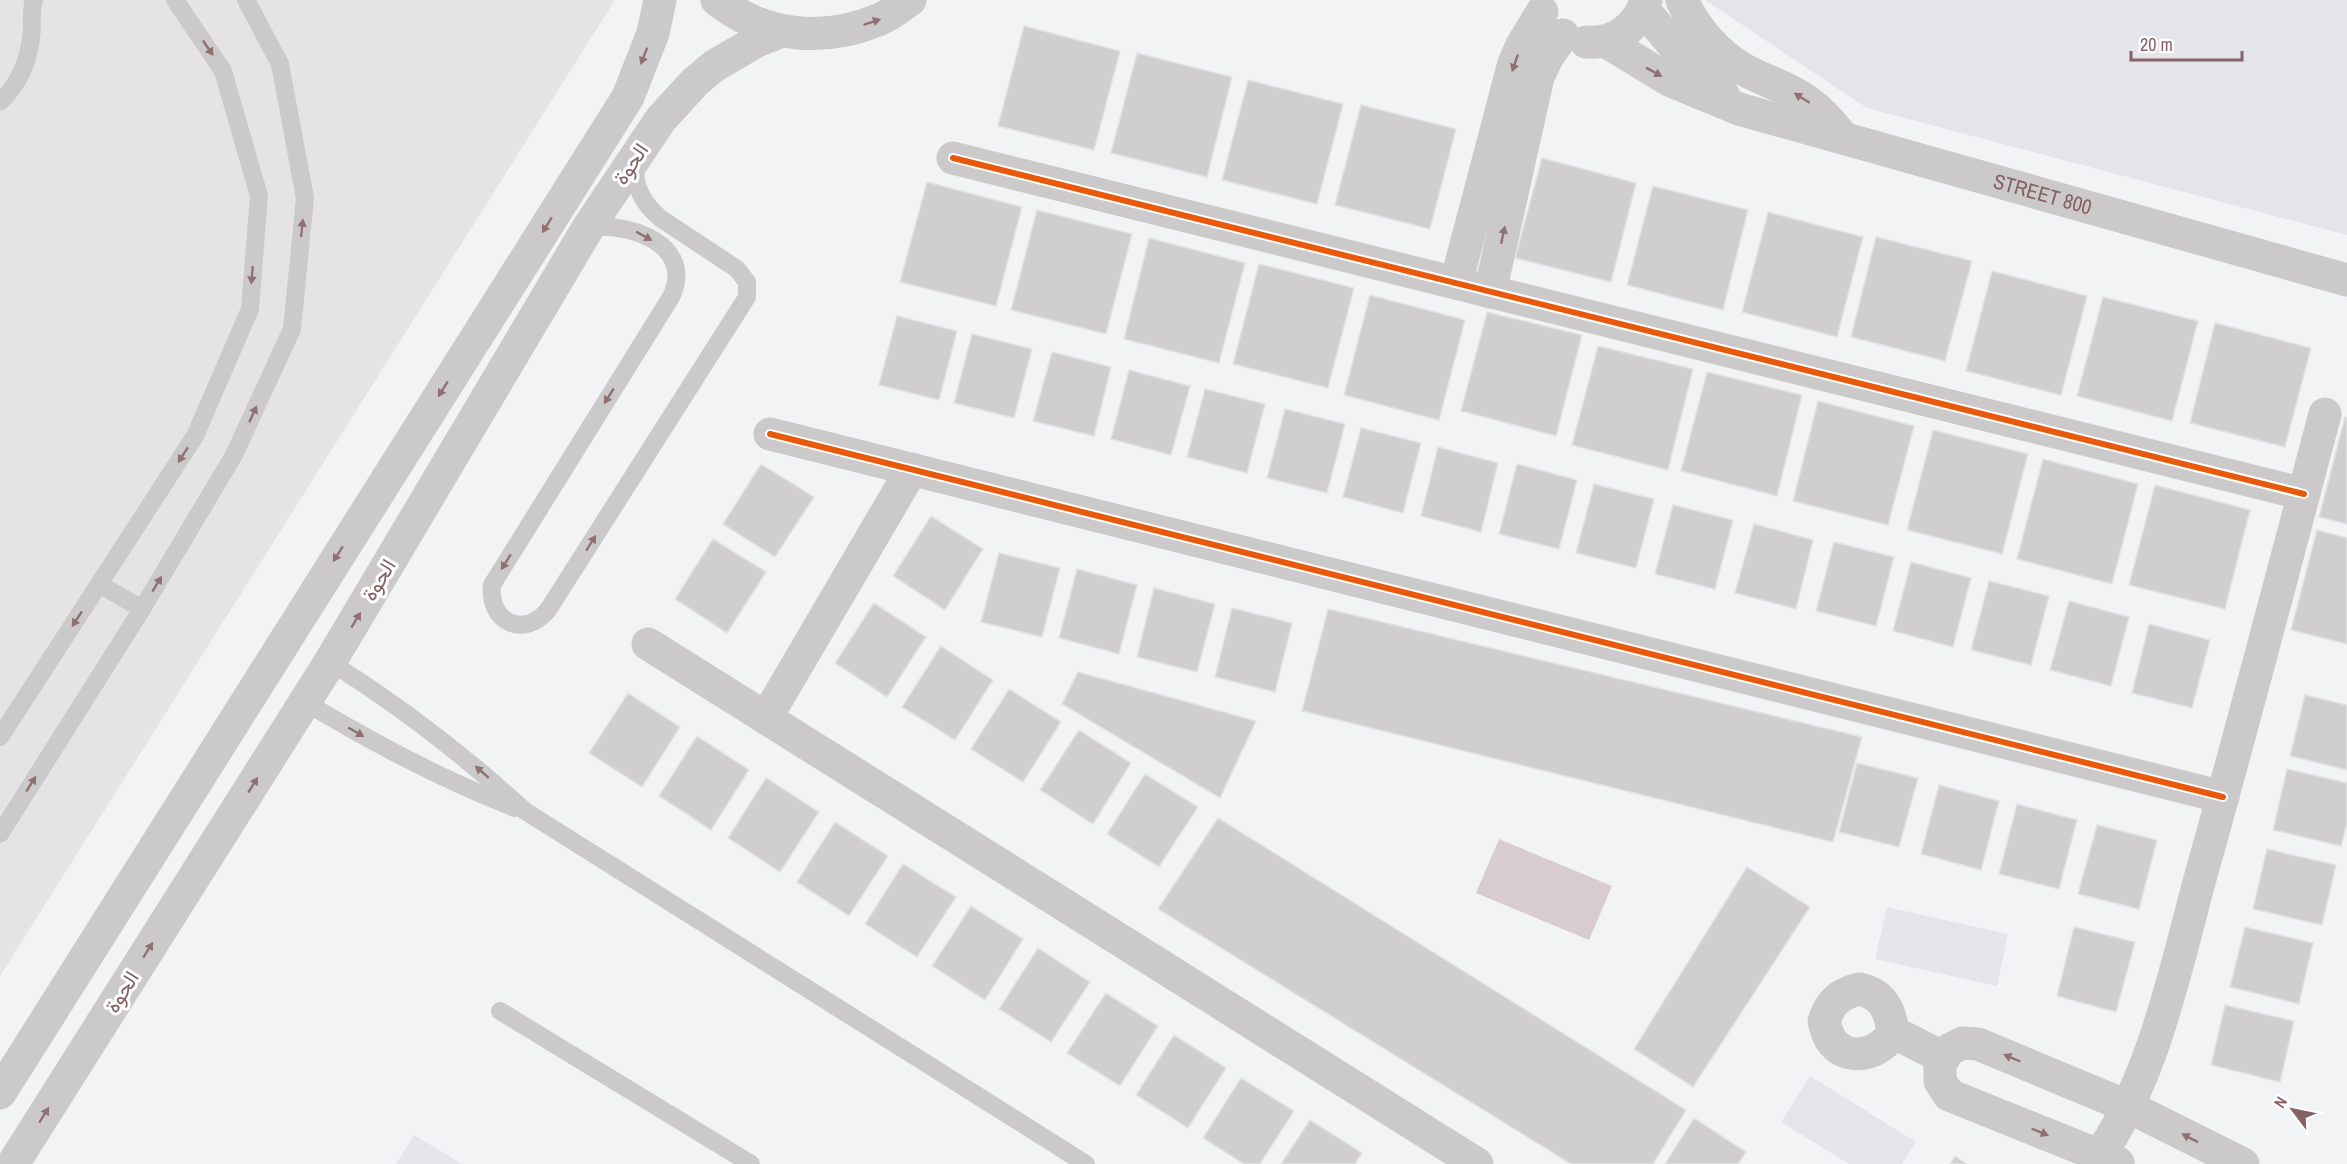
<svg xmlns="http://www.w3.org/2000/svg" width="2347" height="1164" font-family="'Archivo Narrow',Vazirmatn,sans-serif">
<style>
.built{fill:#e5e3e5}
.green{fill:#e4e4eb}
.water{fill:#d9ccd1}
.building{fill:#d0cecf;stroke:#e2e2e4;stroke-width:1.5}
.lines{fill:none;stroke-linecap:round;stroke-linejoin:round}
.service{stroke:#ccc9ca;stroke-width:18}
.minor{stroke:#ccc9ca;stroke-width:33}
.cycleway-casing{stroke:#fff;stroke-width:10}
.cycleway{stroke:#e8590c;stroke-width:6}
.oneway{fill:#907173}
.labels{text-anchor:middle;stroke-width:6;stroke-linejoin:round;paint-order:stroke}
.street-label{font-size:21px;fill:#856264;stroke:#fff}
</style>
<rect width="100%" height="100%" fill="#f2f3f5"/>
<path class="built" d="M 0,0 L 615,0 L 0,976 Z"/>
<path class="green" d="M 1705,0 L 2347,0 L 2347,235 L 1867,108 Z
M 1887,907 L 2008,934 L 1997,986 L 1875,959 Z
M 1810,1076 L 1916,1142 L 1902,1164 L 1849,1164 L 1781,1122 Z
M 414,1135 L 462,1164 L 396,1164 Z"/>
<path class="water" d="M 1499,839 L 1612,886 L 1589,940 L 1476,893 Z"/>
<path class="building" d="M 1024,26 L 1120,51 L 1094,150 L 998,126 Z
M 1137,53 L 1232,77 L 1207,177 L 1111,153 Z
M 1248,80 L 1343,104 L 1317,204 L 1222,180 Z
M 1361,105 L 1456,129 L 1430,229 L 1335,205 Z
M 1542,158 L 1636,183 L 1611,282 L 1515,258 Z
M 927,182 L 1022,207 L 996,306 L 900,282 Z
M 1653,186 L 1748,210 L 1723,310 L 1627,285 Z
M 1037,210 L 1132,234 L 1106,334 L 1011,310 Z
M 1768,212 L 1863,237 L 1837,337 L 1742,312 Z
M 1876,237 L 1972,261 L 1945,361 L 1851,337 Z
M 1149,238 L 1245,263 L 1219,363 L 1124,339 Z
M 1259,264 L 1354,288 L 1328,388 L 1233,364 Z
M 1992,271 L 2087,296 L 2061,395 L 1966,371 Z
M 1370,295 L 1465,320 L 1439,420 L 1344,395 Z
M 2103,297 L 2198,321 L 2172,421 L 2077,396 Z
M 1487,312 L 1582,335 L 1556,436 L 1461,411 Z
M 897,316 L 957,331 L 939,400 L 879,385 Z
M 2215,323 L 2311,348 L 2285,447 L 2190,423 Z
M 972,334 L 1032,349 L 1014,418 L 954,403 Z
M 1598,346 L 1693,369 L 1668,470 L 1572,445 Z
M 1052,352 L 1111,367 L 1094,436 L 1033,421 Z
M 1129,370 L 1190,386 L 1171,455 L 1111,439 Z
M 1707,372 L 1802,395 L 1777,496 L 1681,471 Z
M 1205,389 L 1265,404 L 1247,473 L 1187,457 Z
M 1818,401 L 1914,426 L 1888,525 L 1793,501 Z
M 1285,409 L 1345,424 L 1327,493 L 1267,478 Z
M 2345,417 L 2347,418 L 2347,524 L 2319,517 Z
M 1361,428 L 1421,443 L 1403,513 L 1343,497 Z
M 1933,430 L 2028,454 L 2002,554 L 1907,530 Z
M 1438,447 L 1498,463 L 1481,532 L 1421,516 Z
M 2043,459 L 2138,484 L 2112,584 L 2017,559 Z
M 761,464 L 814,497 L 775,557 L 723,524 Z
M 1517,464 L 1577,480 L 1559,549 L 1499,534 Z
M 1594,484 L 1654,499 L 1636,568 L 1576,553 Z
M 2155,485 L 2250,510 L 2225,609 L 2129,585 Z
M 1673,505 L 1733,520 L 1715,589 L 1655,574 Z
M 931,516 L 983,549 L 945,610 L 893,576 Z
M 1754,524 L 1813,540 L 1796,609 L 1735,593 Z
M 2317,530 L 2347,538 L 2347,644 L 2291,630 Z
M 713,539 L 766,572 L 727,633 L 675,599 Z
M 1834,542 L 1894,557 L 1876,626 L 1816,611 Z
M 999,553 L 1060,568 L 1042,637 L 981,622 Z
M 1911,562 L 1971,578 L 1953,647 L 1893,631 Z
M 1077,569 L 1137,585 L 1119,654 L 1059,638 Z
M 1989,581 L 2049,596 L 2031,665 L 1971,650 Z
M 1154,588 L 1215,604 L 1197,672 L 1137,657 Z
M 2069,601 L 2129,617 L 2111,686 L 2050,670 Z
M 874,603 L 926,637 L 887,697 L 835,663 Z
M 1232,608 L 1292,623 L 1275,692 L 1215,677 Z
M 1328,609 L 1862,737 L 1833,842 L 1302,711 Z
M 2149,624 L 2210,640 L 2192,708 L 2132,693 Z
M 941,646 L 993,680 L 955,740 L 902,707 Z
M 1078,672 L 1256,721 L 1220,798 L 1062,704 Z
M 1009,689 L 1061,722 L 1023,782 L 971,749 Z
M 628,693 L 680,727 L 642,787 L 589,753 Z
M 2305,695 L 2347,705 L 2347,770 L 2290,756 Z
M 1079,730 L 1131,763 L 1093,824 L 1040,790 Z
M 697,736 L 749,770 L 711,830 L 659,796 Z
M 1857,763 L 1918,778 L 1899,847 L 1839,832 Z
M 2287,769 L 2347,783 L 2347,823 L 2341,846 L 2273,830 Z
M 1145,774 L 1198,807 L 1159,867 L 1107,834 Z
M 766,778 L 819,812 L 780,872 L 728,838 Z
M 1939,785 L 1999,801 L 1981,870 L 1921,854 Z
M 2017,804 L 2077,820 L 2059,889 L 1999,874 Z
M 1218,818 L 1686,1110 L 1653,1164 L 1571,1164 L 1158,909 Z
M 835,822 L 888,856 L 849,916 L 797,882 Z
M 2097,825 L 2157,840 L 2139,909 L 2078,894 Z
M 2267,849 L 2336,865 L 2322,925 L 2253,909 Z
M 903,864 L 956,897 L 917,957 L 865,924 Z
M 1747,867 L 1810,907 L 1693,1087 L 1634,1049 Z
M 971,906 L 1023,939 L 985,1000 L 932,966 Z
M 2074,927 L 2135,942 L 2116,1012 L 2057,996 Z
M 2245,927 L 2313,943 L 2299,1004 L 2230,987 Z
M 1038,948 L 1090,982 L 1051,1042 L 999,1009 Z
M 1106,993 L 1158,1026 L 1120,1086 L 1067,1053 Z
M 2225,1005 L 2294,1021 L 2280,1082 L 2211,1065 Z
M 1174,1035 L 1226,1068 L 1188,1128 L 1136,1095 Z
M 1241,1078 L 1294,1111 L 1260,1164 L 1244,1164 L 1203,1138 Z
M 1694,1118 L 1746,1152 L 1738,1164 L 1665,1164 Z
M 1310,1120 L 1362,1153 L 1355,1164 L 1281,1164 Z
M 1955,1156 L 1967,1164 L 1950,1164 Z"/>
<g class="lines">
<path class="service" d="M 0,102 C 18,85 28,63 31,38 C 33,26 30,13 34,0
M 588,228 C 629,221 696,245 671,297 L 492,585 C 488,622 524,639 548,610 L 747,297 L 747,282 L 737,269 L 660,218 C 644,204 632,185 636,163
M 99,584 L 142,609
M 330,662 C 400,706 464,755 525,811 L 1086,1164
M 305,702 C 373,743 441,779 515,808
M 0,737 L 195,436 L 250,309 L 259,196 L 223,71 L 175,0
M 0,834 L 142,609 L 234,455 L 292,329 L 305,198 L 280,64 L 246,0
M 500,1011 L 751,1164"/>
<g class="minor">
<path d="M 717,0 C 764,37 823,43 878,20 C 889,16 900,7 910,0"/>
<path d="M 1682,0 C 1694,26 1714,50 1738,66 C 1755,77 1775,83 1792,92 C 1814,103 1829,119 1843,138"/>
<path d="M 1643,9 L 1688,62 L 1724,96"/>
<path id="s1" d="M 1605,41 L 1669,80 L 1739,109 L 2347,280"/>
<path d="M 1586,42 C 1614,45 1638,27 1646,0"/>
<path d="M 953,158 L 2304,494"/>
<path d="M 1456,283 L 1514,63 L 1522,45 L 1542,12"/>
<path d="M 1490,292 L 1538,77 L 1548,56 L 1563,35"/>
<path d="M 770,434 L 2223,797"/>
<path d="M 648,644 L 1477,1164"/>
<path d="M 766,718 L 912,469"/>
<path d="M 1859,989 C 1883,994 1890,1010 1893,1032 C 1882,1053 1851,1063 1833,1043 C 1828,1037 1826,1029 1824,1021 C 1830,1002 1840,994 1859,989 Z"/>
<path d="M 1893,1032 L 1944,1058"/>
<path d="M 0,1093 L 628,97 L 653,33 L 660,0"/>
<path d="M 2118,1163 L 1949,1095 L 1940,1081 L 1940,1065 L 1947,1051 L 1962,1043 L 1978,1044 L 2129,1107 L 2243,1164"/>
<path d="M 13,1164 L 330,662 L 588,228 L 661,119 L 695,82 L 714,66 L 757,41 L 780,32"/>
<path d="M 2094,1164 C 2154,1079 2174,974 2201,875 C 2244,722 2284,568 2325,414"/>
</g>
<g class="cycleway-casing">
<path id="cycleway" d="M 953,158 L 2304,494
M 770,434 L 2223,797"/>
</g>
<use href="#cycleway" class="cycleway"/>
</g>
<defs><path id="oneway-solid" d="M-6-.8H1V-3.2L6.5 0L1 3.2V.8H-6Z" transform="scale(1.5)"/></defs>
<g class="oneway">
<use href="#oneway-solid" transform="translate(872 22) rotate(-18)"/>
<use href="#oneway-solid" transform="translate(208 48) rotate(56)"/>
<use href="#oneway-solid" transform="translate(644 56) rotate(111)"/>
<use href="#oneway-solid" transform="translate(1515 63) rotate(109)"/>
<use href="#oneway-solid" transform="translate(1654 72) rotate(29)"/>
<use href="#oneway-solid" transform="translate(1802 98) rotate(-148)"/>
<use href="#oneway-solid" transform="translate(547 225) rotate(122)"/>
<use href="#oneway-solid" transform="translate(302 228) rotate(-84)"/>
<use href="#oneway-solid" transform="translate(1503 235) rotate(-78)"/>
<use href="#oneway-solid" transform="translate(644 236) rotate(29)"/>
<use href="#oneway-solid" transform="translate(252 275) rotate(95)"/>
<use href="#oneway-solid" transform="translate(443 389) rotate(122)"/>
<use href="#oneway-solid" transform="translate(609 396) rotate(122)"/>
<use href="#oneway-solid" transform="translate(253 414) rotate(-65)"/>
<use href="#oneway-solid" transform="translate(183 455) rotate(123)"/>
<use href="#oneway-solid" transform="translate(591 543) rotate(-58)"/>
<use href="#oneway-solid" transform="translate(338 554) rotate(122)"/>
<use href="#oneway-solid" transform="translate(506 562) rotate(122)"/>
<use href="#oneway-solid" transform="translate(157 584) rotate(-59)"/>
<use href="#oneway-solid" transform="translate(77 619) rotate(123)"/>
<use href="#oneway-solid" transform="translate(356 620) rotate(-59)"/>
<use href="#oneway-solid" transform="translate(356 732) rotate(30)"/>
<use href="#oneway-solid" transform="translate(482 772) rotate(-139)"/>
<use href="#oneway-solid" transform="translate(31 784) rotate(-58)"/>
<use href="#oneway-solid" transform="translate(253 785) rotate(-58)"/>
<use href="#oneway-solid" transform="translate(148 950) rotate(-58)"/>
<use href="#oneway-solid" transform="translate(2012 1058) rotate(-157)"/>
<use href="#oneway-solid" transform="translate(44 1115) rotate(-58)"/>
<use href="#oneway-solid" transform="translate(2040 1132) rotate(22)"/>
<use href="#oneway-solid" transform="translate(2190 1138) rotate(-153)"/>
</g>
<g class="labels">
<g class="street-label">
<text transform="translate(631 164) rotate(-56)" y="7">الحوة</text>
<text dy="7" stroke="none"><textPath href="#s1" startOffset="466">STREET 800</textPath></text>
<text transform="translate(379 580) rotate(-59)" y="7">الحوة</text>
<text transform="translate(122 992) rotate(-58)" y="7">الحوة</text>
</g>
</g>
<g transform="translate(2293 1110) rotate(302)" stroke="#ffffff" stroke-width="4.5" paint-order="stroke">
<path d="M0-4.5L10 22L0 15L-10 22Z" fill="#856264"/>
<text y="-9" font-size="16" font-weight="bold" text-anchor="middle" fill="#856264">N</text>
</g>
<path d="M2131 51v9h111v-9" fill="none" stroke="#856264" stroke-width="3"/>
<text x="2140" y="51" font-size="18" fill="#856264" stroke="#ffffff" stroke-width="4.5" paint-order="stroke">20 m</text>
</svg>
